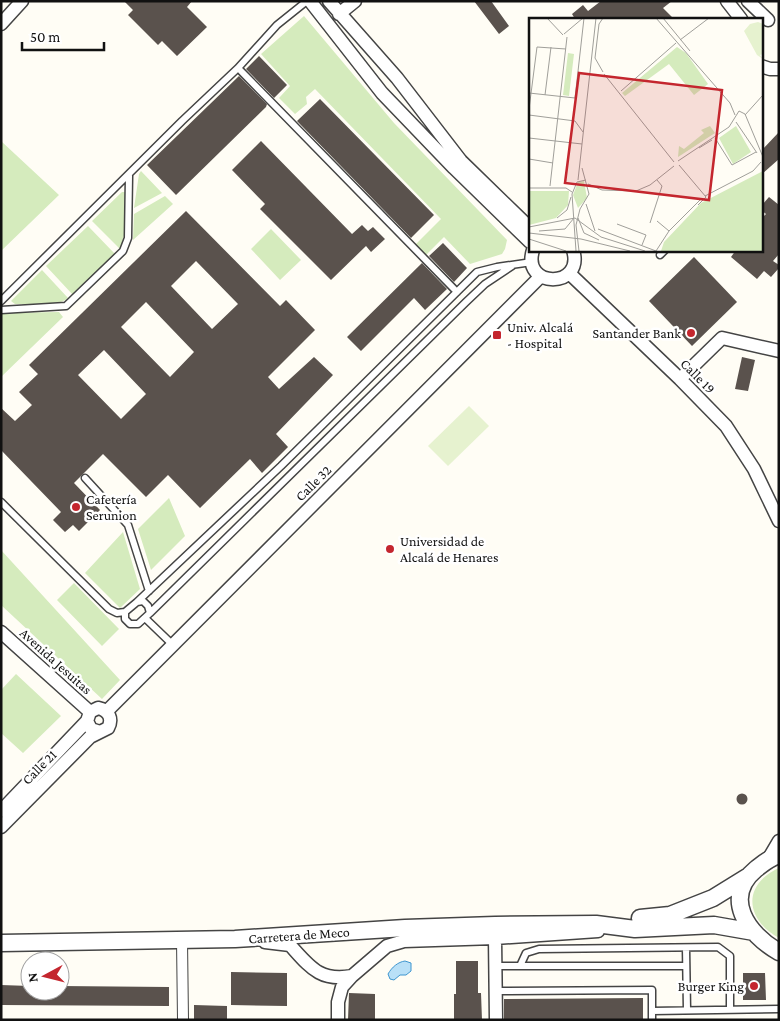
<svg xmlns="http://www.w3.org/2000/svg" width="780" height="1021" font-family="'Crimson Pro',serif">
<style>
.green{fill:#d5ebbd}
.pitch{fill:#e6f2cf}
.water{fill:#b9e0f7;stroke:#3f96cf}
.building{fill:#5a524d;fill-rule:evenodd}
.lines{fill:none;stroke-linecap:round;stroke-linejoin:round}
.service-casing{stroke:#444;stroke-width:9}
.pedestrian-casing{stroke:#444;stroke-width:12}
.minor-casing{stroke:#444;stroke-width:15}
.tertiary-casing{stroke:#444;stroke-width:19}
.service{stroke:#fff;stroke-width:6}
.pedestrian{stroke:#fff;stroke-width:10}
.minor{stroke:#fff;stroke-width:12}
.tertiary{stroke:#fff;stroke-width:16}
.poi-dot{fill:#c4262e;stroke:#fff;stroke-width:2}
.labels{text-anchor:middle;stroke-width:5;stroke-linejoin:round;paint-order:stroke}
.poi-label{font-size:14px;fill:#111;stroke:#fff;text-anchor:start}
.street-label{font-size:14px;fill:#111;stroke:#fff}
.inset-road{fill:none;stroke:#a09f9a;stroke-width:1}
.view{fill:#c4262e;fill-opacity:0.15;stroke:#c4262e;stroke-width:2.5}
.inset-edge{fill:none;stroke:#111;stroke-width:2.5}
</style>
<rect width="100%" height="100%" fill="#fffdf5"/>
<path class="green" d="M 304,16 L 394,123 L 507,240 L 505,249 L 502,254 L 470,264 L 444,237 L 425,256 L 415,245 L 441,219 L 315,89 L 306,97 L 307,104 L 295,114 L 279,98 L 290,86 L 261,54 Z
M 1,141 L 59,195 L 1,251 Z
M 141,171 L 162,193 L 134,208 L 139,174 Z
M 122,192 L 125,192 L 124,236 L 120,249 L 92,221 Z
M 165,196 L 173,204 L 133,240 L 134,214 Z
M 88,226 L 115,254 L 73,295 L 46,266 Z
M 271,229 L 301,260 L 280,280 L 251,249 Z
M 42,270 L 68,298 C 59,307 28,304 15,304 L 11,301 Z
M 59,312 L 63,317 L 1,377 L 1,313 Z
M 169,498 L 185,536 L 151,570 L 138,529 Z
M 123,532 L 140,589 L 120,608 L 85,573 Z
M 1,550 L 120,680 L 102,699 L 1,605 Z
M 74,583 L 119,629 L 102,646 L 57,600 Z
M 16,674 L 61,716 L 23,753 L 1,733 L 1,690 Z
M 779,868 L 779,938 C 746,920 741,885 779,868 Z"/>
<path class="pitch" d="M 469,406 L 489,426 L 448,466 L 428,446 Z"/>
<path class="water" d="M 405,961 L 411,963 L 411,971 L 406,975 L 400,975 L 394,980 L 390,979 L 388,974 C 392,967 398,962 405,961 Z"/>
<path class="building" d="M 124,1 L 192,1 L 187,7 L 207,27 L 177,56 L 162,41 L 158,45 L 128,15 L 133,10 Z
M 474,1 L 491,1 L 509,26 L 499,34 Z
M 601,1 L 672,1 L 663,8 L 674,19 L 575,19 L 572,14 L 583,5 L 588,11 Z
M 259,56 L 287,85 L 274,98 L 246,69 Z
M 239,76 L 267,104 L 266,107 L 176,195 L 147,165 Z
M 320,99 L 434,215 L 411,238 L 297,121 Z
M 779,132 L 779,159 L 761,175 L 761,151 Z
M 261,141 L 352,234 L 362,225 L 368,231 L 373,227 L 385,239 L 371,252 L 366,246 L 331,280 L 260,209 L 265,204 L 232,170 Z
M 769,197 L 779,205 L 779,254 L 773,261 L 779,265 L 779,268 L 771,277 L 764,271 L 757,279 L 731,257 L 736,250 L 761,250 L 761,219 L 766,214 L 761,210 L 761,206 Z
M 186,211 L 280,306 L 286,300 L 315,330 L 268,377 L 279,389 L 314,357 L 333,375 L 276,434 L 288,447 L 262,473 L 250,459 L 200,508 L 168,475 L 146,497 L 103,454 L 74,483 L 100,510 L 79,531 L 73,525 L 65,532 L 53,520 L 61,512 L 1,450 L 1,408 L 15,421 L 32,405 L 19,392 L 38,374 L 29,365 ZM 196,261 L 238,304 L 212,329 L 171,286 ZM 146,302 L 194,352 L 170,377 L 121,327 ZM 104,350 L 146,394 L 121,419 L 78,375 Z
M 443,243 L 467,268 L 454,282 L 429,256 Z
M 694,257 L 737,302 L 692,346 L 649,301 Z
M 422,263 L 447,289 L 425,310 L 414,298 L 361,351 L 347,337 Z
M 742,357 L 755,360 L 748,391 L 735,389 Z
M736.5 799a5.5 5.5 0 1 1 11 0a5.5 5.5 0 1 1-11 0Z
M 456,961 L 478,961 L 478,993 L 481,993 L 482,1020 L 454,1020 L 454,994 L 456,994 Z
M 231,972 L 287,973 L 287,1006 L 231,1005 Z
M 743,973 L 765,973 L 766,1000 L 743,1000 Z
M 1,985 L 30,986 L 30,991 L 60,991 L 60,986 L 169,987 L 169,1006 L 1,1005 Z
M 349,993 L 375,994 L 375,1020 L 348,1020 Z
M 643,998 L 643,1020 L 504,1020 L 504,999 Z
M 194,1005 L 227,1006 L 227,1020 L 194,1020 Z"/>
<g class="lines">
<g class="service-casing">
<path id="service" d="M 238,68 L 457,292
M 660,255 L 665,250
M 1,301 L 182,121 L 238,68 L 277,25 L 307,1
M 1,310 L 66,306 L 123,251 L 128,238 L 129,176
M 85,478 L 128,525 L 149,591
M 1,502 L 109,609 L 117,613 L 125,612
M 143,601 L 148,606 L 150,613 L 138,624 L 130,624 L 125,619 L 125,612 L 137,602 Z
M 137,602 L 281,466 L 477,272 L 497,267 L 532,262
M 150,613 L 466,302 L 485,284 L 512,266
M 145,618 L 173,645
M 686,948 L 687,1010
M 496,966 L 686,966
M 520,966 L 526,953 L 539,949 L 718,947 L 730,956 L 730,1009
M 497,991 L 652,990 L 652,1020
M 652,1011 L 779,1009"/>
</g>
<g class="pedestrian-casing">
<path id="pedestrian" d="M 182,940 L 183,1020"/>
</g>
<g class="minor-casing">
<path id="minor" d="M 310,1 L 382,93 L 454,168 L 530,242
M 329,1 L 397,78 L 461,161 L 530,228
M 727,1 L 741,19
M 748,1 L 768,20
M 339,14 L 355,1
M 1,24 L 22,1
M 761,66 L 770,69 L 779,69
M 533,250 C 521,289 585,289 573,250
M 569,273 L 680,379 L 726,426 L 754,469 L 779,521
M 680,379 L 722,338 L 779,351
M 1,632 L 90,712
M 107,711 L 541,276
M 1,811 L 87,721
M 1,827 L 90,737 L 108,728 C 113,719 109,710 98,708 L 90,712 L 87,721 L 91,729 L 100,732
M 769,858 L 779,841
M 495,938 L 496,1020
M 265,942 L 290,945 C 310,967 320,982 352,976
M 338,1020 L 338,1002 L 342,987 L 352,976 L 387,946 L 404,941 L 495,938 L 598,931"/>
</g>
<g class="tertiary-casing">
<path id="tertiary" d="M 779,855 C 769,858 764,863 756,869 C 722,897 747,934 779,952
M 640,918 L 670,915 L 713,898 L 747,877
M 1,943 L 235,939 L 405,928 L 495,925 L 596,924 L 635,929 L 714,925 L 754,932"/>
</g>
<use href="#service" class="service"/>
<use href="#pedestrian" class="pedestrian"/>
<use href="#minor" class="minor"/>
<use href="#tertiary" class="tertiary"/>
</g>
<g class="poi-dot">
<circle cx="691" cy="333" r="5"/>
<rect x="492" y="330" width="10" height="10" rx="2.5"/>
<circle cx="76" cy="507" r="5"/>
<circle cx="390" cy="549" r="5"/>
<circle cx="754" cy="986" r="5"/>
</g>
<g class="labels">
<g class="poi-label">
<text x="507" y="332">Univ. Alcalá<tspan x="507" dy="16">- Hospital</tspan></text>
<text x="681" y="338" text-anchor="end">Santander Bank</text>
<text x="86" y="504">Cafetería<tspan x="86" dy="16">Serunion</tspan></text>
<text x="400" y="546">Universidad de<tspan x="400" dy="16">Alcalá de Henares</tspan></text>
<text x="744" y="991" text-anchor="end">Burger King</text>
</g>
<g class="street-label">
<text transform="translate(698 376) rotate(45)" y="5">Calle 19</text>
<text transform="translate(313 483) rotate(-45)" y="5">Calle 32</text>
<text transform="translate(56 661) rotate(42)" y="5">Avenida Jesuitas</text>
<text transform="translate(39 767) rotate(-45)" y="5">Calle 21</text>
<text transform="translate(299 935) rotate(-4)" y="5">Carretera de Meco</text>
</g>
</g>
<g transform="translate(529 18)">
<rect width="234" height="234" fill="#fffdf5"/>
<path d="M 148,29 L 157,35 L 179,66 L 165,77 L 140,46 L 96,78 L 93,75 ZM 39,35 L 45,36 L 40,78 L 34,77 ZM 181,108 L 186,115 L 149,139 L 150,128 L 155,131 L 175,115 L 172,112 ZM 207,108 L 222,134 L 204,146 L 190,120 ZM 234,153 L 234,233 L 132,233 L 135,224 L 172,185 ZM 55,163 L 58,180 L 49,190 L 44,177 L 49,164 ZM 0,173 L 40,173 L 39,187 L 27,200 L 0,207 Z" fill="#d5ebbd"/>
<path d="M 229,4 L 234,6 L 234,36 L 231,37 L 234,41 L 228,37 L 215,13 L 221,6 Z" fill="#e6f2cf"/>
<path class="inset-road" d="M 18,0 L 34,17M 127,0 L 201,85 L 206,97M 134,0 L 161,33M 35,16 L 54,0M 151,22 L 180,0M 74,54 L 66,40 L 70,6 L 74,0M 75,56 L 145,144M 92,73 L 147,25M 0,75 L 46,80 L 55,0M 16,77 L 22,29M 0,91 L 8,29 L 37,31M 0,97 L 46,103 L 54,114M 216,97 L 234,77M 207,104 L 228,135M 0,120 L 53,126M 186,120 L 203,147 L 227,134M 170,130 L 183,122M 0,141 L 24,145M 149,143 L 200,109 L 210,93 L 216,96 L 234,139M 150,147 L 177,179 L 169,187M 49,162 L 67,0M 59,166 L 73,172 L 107,173 L 121,167 L 145,148M 21,168 L 38,19M 0,170 L 37,170 L 43,174M 176,178 L 224,153 L 232,144M 57,186 L 66,213M 28,200 L 38,192 L 42,179M 49,200 L 55,215 L 70,222M 128,203 L 140,213M 121,205 L 133,168 L 128,162M 88,206 L 117,217 L 113,227M 0,209 L 46,200 L 72,219 L 116,233M 69,211 L 127,233 L 140,213 L 171,182M 10,213 L 36,211 L 45,200M 0,215 L 52,221 L 101,233M 0,221 L 37,233M 47,233 L 43,176 L 48,164 L 57,162M 50,233 L 47,207 L 51,191 L 60,176 L 53,150"/>
<path class="view" d="M 50,55 L 193,72 L 180,182 L 36,165 Z"/>
<rect width="234" height="234" class="inset-edge"/>
</g>
<rect width="780" height="1021" fill="none" stroke="#111111" stroke-width="5"/>
<g transform="translate(45 976) rotate(263)"><circle r="24" fill="#ffffff" stroke="#a0a0a0"/>
<path d="M0-4L9 19L0 12L-9 19Z" fill="#c4262e"/>
<text y="-8" font-size="14" font-weight="bold" text-anchor="middle" fill="#111111">N</text>
</g>
<path d="M22 42v8h82v-8" fill="none" stroke="#111111" stroke-width="2.5"/>
<text x="30" y="42" font-size="15" fill="#111111" stroke="#ffffff" stroke-width="4" paint-order="stroke">50 m</text>
</svg>
